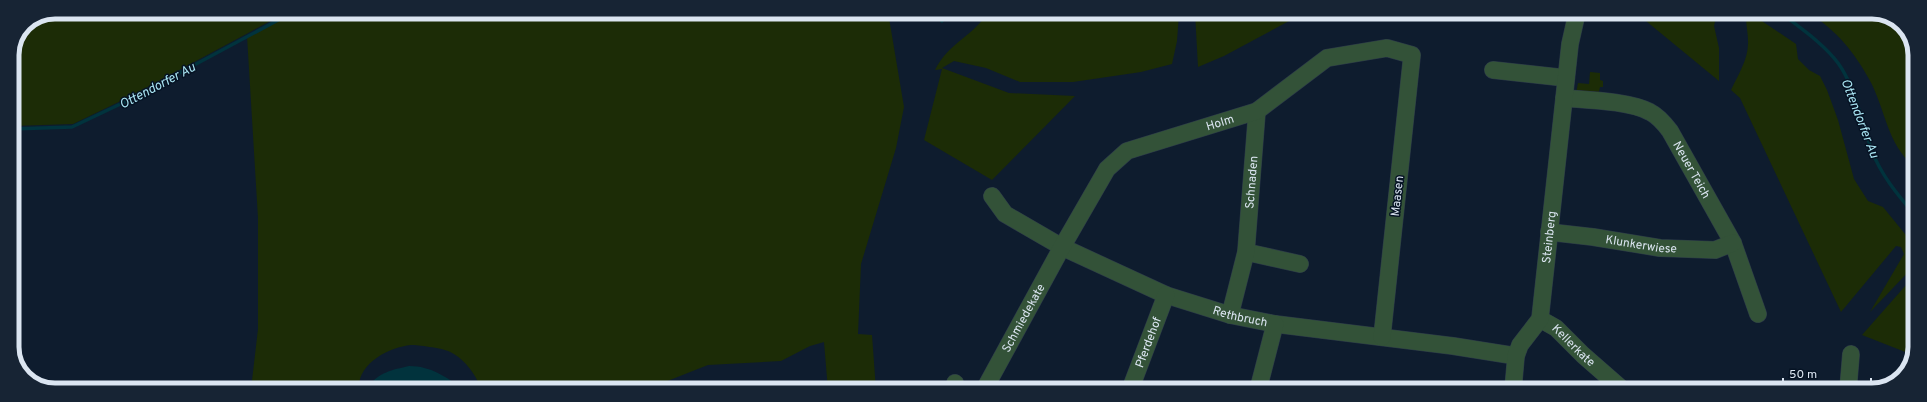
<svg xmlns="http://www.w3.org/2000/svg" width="1927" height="402" font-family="Overpass,sans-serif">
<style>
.green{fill:#1c2c06}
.water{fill:#01333d}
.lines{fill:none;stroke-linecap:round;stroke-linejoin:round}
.stream{stroke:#01333d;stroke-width:3.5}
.minor-casing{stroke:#2b3849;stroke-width:18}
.minor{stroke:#335238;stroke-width:17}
.labels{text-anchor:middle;stroke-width:3;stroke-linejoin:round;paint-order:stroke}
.street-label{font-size:12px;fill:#dbe5f1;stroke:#061324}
.water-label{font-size:13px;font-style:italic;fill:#aae6f4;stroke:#061324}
.rim{fill:none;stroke:#dbe5f1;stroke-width:5}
</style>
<rect width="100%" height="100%" fill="#0e1c2e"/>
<path class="green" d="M 55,12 L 287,12 L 129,97 L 73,124 L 12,126 L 12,55 L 25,25 Z
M 293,12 L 888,12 L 904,107 L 896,148 L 861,264 L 858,334 L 872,335 L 876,390 L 828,390 L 824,342 L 810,346 L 781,361 L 708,365 L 647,389 L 481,389 C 476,374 463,357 448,351 C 441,348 418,345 411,345 C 389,347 357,364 359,389 L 251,389 L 258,329 L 258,218 L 247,36 Z
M 988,12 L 1181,12 L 1179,14 L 1177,41 L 1172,64 L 1141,72 L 1073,82 L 1020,82 L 986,68 L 954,61 L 942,68 L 1009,93 L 1075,96 L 992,180 L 924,140 L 942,69 L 935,70 C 949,42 974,36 988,12 Z
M 1195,12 L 1304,13 L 1224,56 L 1198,67 Z
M 1647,13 L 1717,13 L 1714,26 L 1719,48 L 1719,81 L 1646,21 Z
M 1747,13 L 1750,13 L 1796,44 L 1798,59 L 1809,70 L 1820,76 L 1827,90 L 1838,120 L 1854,179 L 1868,201 L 1883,207 L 1914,245 L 1914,266 L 1870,312 L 1904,254 L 1901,247 L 1896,246 L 1841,312 L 1740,98 L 1731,90 C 1738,75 1749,58 1748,41 C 1748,30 1745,24 1747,13 Z
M 1810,13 L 1880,13 L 1904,27 L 1915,50 L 1914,166 C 1887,145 1885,107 1869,79 C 1853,50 1837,32 1810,13 Z
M 1590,72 L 1600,73 L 1600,80 L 1603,81 L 1603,87 L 1600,87 L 1598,96 L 1576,93 L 1578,83 L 1589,84 Z
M 1914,276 L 1914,355 L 1913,357 L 1913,355 L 1862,335 Z"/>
<path class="water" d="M 409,366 C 431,366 446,377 463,389 L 369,389 L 368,387 C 379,372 392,370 409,366 Z"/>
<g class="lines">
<path class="stream" d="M 1781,13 C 1800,28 1823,43 1838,63 C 1855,86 1862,124 1872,151 C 1881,175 1898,195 1914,214
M 942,21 L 949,12
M 12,129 L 72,127 L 131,99 L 293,12"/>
<g class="minor-casing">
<g id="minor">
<path d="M 1493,70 L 1566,78"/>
<path id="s1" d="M 1564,98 C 1588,100 1630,101 1650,112 C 1658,116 1664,123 1670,131 L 1733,243 L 1758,314"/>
<path id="s2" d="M 992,196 L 1005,214 L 1062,247 L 1166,295 L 1230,315 L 1275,324 L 1453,346 L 1516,356"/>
<path id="s3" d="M 1549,232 L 1593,237 L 1660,248 L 1715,250 L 1733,243"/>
<path d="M 1246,252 L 1300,264"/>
<path id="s4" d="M 1230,315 L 1246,252 L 1257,111"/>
<path id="s5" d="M 1540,319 L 1556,328 L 1583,355 L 1623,390"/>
<path d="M 955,383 L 957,390"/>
<path id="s6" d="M 984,390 L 1062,247 L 1107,169 L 1127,151 L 1257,111 L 1327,58 L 1387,48 L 1412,55 L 1382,337"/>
<path id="s7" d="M 1130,390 L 1166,295"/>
<path d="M 1258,390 L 1275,324"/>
<path id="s8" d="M 1513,390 L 1516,356 L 1520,345 L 1540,319 L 1570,44 L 1577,13"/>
<path d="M 1848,390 L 1851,354"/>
</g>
</g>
<use href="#minor" class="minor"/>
</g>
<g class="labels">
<g class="street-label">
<text dy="4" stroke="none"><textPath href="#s6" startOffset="377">Holm</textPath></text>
<text dy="4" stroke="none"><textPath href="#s1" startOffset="160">Neuer Teich</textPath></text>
<text dy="4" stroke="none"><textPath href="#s4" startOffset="135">Schnaden</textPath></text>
<text transform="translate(1397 196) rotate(-84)" y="4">Maasen</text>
<text dy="4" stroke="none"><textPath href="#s8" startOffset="161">Steinberg</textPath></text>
<text dy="4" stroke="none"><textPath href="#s3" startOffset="93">Klunkerwiese</textPath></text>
<text dy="4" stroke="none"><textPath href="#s2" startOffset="280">Rethbruch</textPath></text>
<text dy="4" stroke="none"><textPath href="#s6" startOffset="82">Schmiedekate</textPath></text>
<text dy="4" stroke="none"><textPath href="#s7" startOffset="51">Pferdehof</textPath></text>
<text dy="4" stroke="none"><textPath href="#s5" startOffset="43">Kellerkate</textPath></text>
</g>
<g class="water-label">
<text transform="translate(157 85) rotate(-28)" y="5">Ottendorfer Au</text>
<text transform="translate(1861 118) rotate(69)" y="5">Ottendorfer Au</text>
</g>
</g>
<path d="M0 0H1927V402H0ZM55 19H1872A36 36 0 0 1 1908 55V347A36 36 0 0 1 1872 383H55A36 36 0 0 1 19 347V55A36 36 0 0 1 55 19Z" fill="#172434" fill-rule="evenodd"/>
<path class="rim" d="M55 19H1872A36 36 0 0 1 1908 55V347A36 36 0 0 1 1872 383H55A36 36 0 0 1 19 347V55A36 36 0 0 1 55 19Z"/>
<path d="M1783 378v6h88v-6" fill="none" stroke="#dbe5f1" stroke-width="2"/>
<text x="1789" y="378" font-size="12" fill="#dbe5f1" stroke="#061324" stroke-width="3" paint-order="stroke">50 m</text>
</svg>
